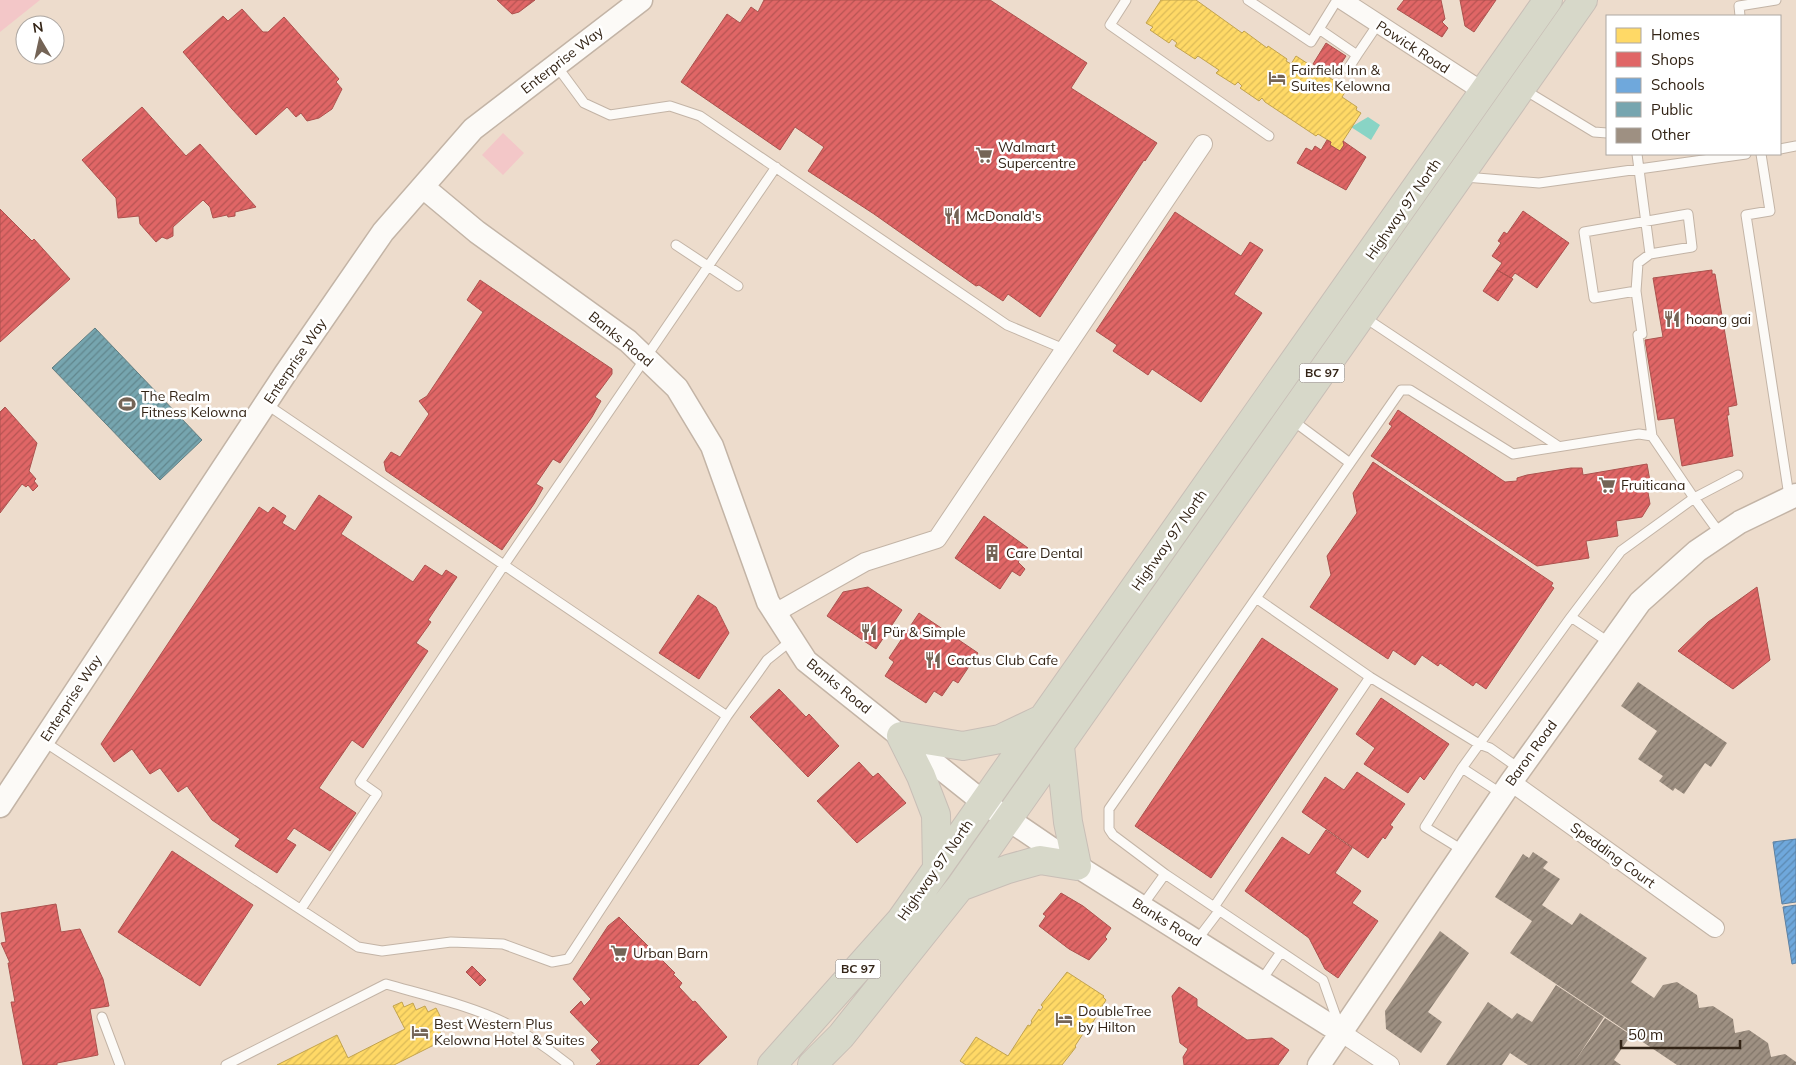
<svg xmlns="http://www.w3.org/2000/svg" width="1796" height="1065" font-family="Mulish,sans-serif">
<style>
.park{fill:#f3c7c8}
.water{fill:#89d4c5}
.homes{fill:url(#homes-hatch);stroke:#c2a34e}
.shops{fill:url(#shops-hatch);stroke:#ac524e}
.schools{fill:url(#schools-hatch);stroke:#5d80a1}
.public{fill:url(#public-hatch);stroke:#627e81}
.building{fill:url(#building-hatch)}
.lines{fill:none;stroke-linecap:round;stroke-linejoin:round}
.service-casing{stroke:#c3b4a6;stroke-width:11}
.minor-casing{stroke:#c3b4a6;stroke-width:20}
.tertiary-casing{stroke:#c3b4a6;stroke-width:25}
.trunk-casing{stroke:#c8beb6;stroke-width:30}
.service{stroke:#fcfaf7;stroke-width:9}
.minor{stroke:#fcfaf7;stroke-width:18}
.tertiary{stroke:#fcfaf7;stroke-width:22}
.trunk{stroke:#d7d8c9;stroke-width:28}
.labels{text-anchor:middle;stroke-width:5;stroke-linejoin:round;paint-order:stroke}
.shield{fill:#fff;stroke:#70665c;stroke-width:1}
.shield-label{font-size:12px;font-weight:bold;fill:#332416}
.street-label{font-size:14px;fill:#332416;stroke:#fff}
.poi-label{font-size:14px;fill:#332416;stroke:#fff;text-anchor:start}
</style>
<defs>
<pattern id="homes-hatch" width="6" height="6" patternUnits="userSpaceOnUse" patternTransform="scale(1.25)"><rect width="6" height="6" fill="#ffd966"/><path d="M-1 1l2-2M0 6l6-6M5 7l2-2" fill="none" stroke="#dbba58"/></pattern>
<pattern id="shops-hatch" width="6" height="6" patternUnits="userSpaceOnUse" patternTransform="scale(1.25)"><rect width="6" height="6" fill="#e06666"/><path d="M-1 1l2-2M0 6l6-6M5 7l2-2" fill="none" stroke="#b65453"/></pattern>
<pattern id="schools-hatch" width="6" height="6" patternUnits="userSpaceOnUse" patternTransform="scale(1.25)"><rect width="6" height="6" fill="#6fa8dc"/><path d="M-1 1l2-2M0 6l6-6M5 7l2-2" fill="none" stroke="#5c89b1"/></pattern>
<pattern id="public-hatch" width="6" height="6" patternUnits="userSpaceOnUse" patternTransform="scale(1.25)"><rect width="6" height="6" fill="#76a5af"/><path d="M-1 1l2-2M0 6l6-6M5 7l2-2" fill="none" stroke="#61868d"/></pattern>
<pattern id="building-hatch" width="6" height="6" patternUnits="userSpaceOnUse" patternTransform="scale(1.25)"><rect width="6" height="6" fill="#9e9082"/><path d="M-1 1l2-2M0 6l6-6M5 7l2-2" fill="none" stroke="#817569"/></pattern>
</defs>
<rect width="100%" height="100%" fill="#eddccc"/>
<path class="park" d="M 0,0 L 40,0 L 0,32 Z
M 503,133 L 524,153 L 503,175 L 482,155 Z"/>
<path class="water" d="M 1368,117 L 1380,125 L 1371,140 L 1351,127 Z"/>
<path class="homes" d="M 1161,0 L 1196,0 L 1242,33 L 1244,31 L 1267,48 L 1268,46 L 1287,59 L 1286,61 L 1291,64 L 1296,56 L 1347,89 L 1342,97 L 1357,107 L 1356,110 L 1361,113 L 1343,141 L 1344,145 L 1340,151 L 1330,145 L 1331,142 L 1318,134 L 1316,136 L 1265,102 L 1262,98 L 1259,101 L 1240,88 L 1242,86 L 1238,82 L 1235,85 L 1216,73 L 1219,70 L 1198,56 L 1195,59 L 1175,46 L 1177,43 L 1172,39 L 1169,43 L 1150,30 L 1153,27 L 1146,23 Z
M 1067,972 L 1104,996 L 1103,997 L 1106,1000 L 1090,1027 L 1088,1026 L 1075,1046 L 1076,1047 L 1062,1065 L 966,1065 L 960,1061 L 976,1037 L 1008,1056 L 1028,1025 L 1030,1026 L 1032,1022 L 1031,1021 L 1039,1009 L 1040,1011 L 1043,1007 L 1041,1005 Z
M 402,1002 L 404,1007 L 413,1003 L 416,1010 L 425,1006 L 428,1012 L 436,1008 L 441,1018 L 435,1021 L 444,1040 L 394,1065 L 277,1065 L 337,1035 L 348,1058 L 405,1029 L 393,1006 Z"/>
<path class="shops" d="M 497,0 L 535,0 L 519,12 L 512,14 Z
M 764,0 L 990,0 L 1087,63 L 1071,88 L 1157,143 L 1145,161 L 1144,160 L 1040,317 L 1008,294 L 1003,301 L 979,285 L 976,286 L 874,214 L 808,171 L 824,147 L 795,127 L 780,150 L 681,82 L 727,14 L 740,23 L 751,7 L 758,12 Z
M 1404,0 L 1441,0 L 1445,19 L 1442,22 L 1448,28 L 1442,37 L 1397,9 Z
M 1460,0 L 1496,0 L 1474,32 L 1465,26 Z
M 242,9 L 263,32 L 268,32 L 284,17 L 339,79 L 336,82 L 342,89 L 332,109 L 319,118 L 307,121 L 301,113 L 296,117 L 287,107 L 256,135 L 232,109 L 183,52 L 223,16 L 228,21 Z
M 1326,43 L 1346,56 L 1333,76 L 1313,64 Z
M 142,107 L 186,156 L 200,144 L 256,207 L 235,212 L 235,216 L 228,217 L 227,215 L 213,218 L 210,207 L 203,200 L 173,227 L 173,236 L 167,239 L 162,237 L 156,242 L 140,224 L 139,216 L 118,218 L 116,198 L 82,160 Z
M 1327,140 L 1331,142 L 1330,145 L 1340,151 L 1344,145 L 1343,141 L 1366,157 L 1346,190 L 1297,163 L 1306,148 L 1312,151 L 1315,146 L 1321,150 Z
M 0,209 L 32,241 L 34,239 L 70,279 L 0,342 Z
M 1523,211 L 1569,243 L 1537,288 L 1515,273 L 1511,278 L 1497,270 L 1502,263 L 1492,256 L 1501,243 L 1498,241 L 1504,232 L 1507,234 Z
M 1175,212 L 1241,256 L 1250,242 L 1263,250 L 1234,294 L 1262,313 L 1201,402 L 1152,369 L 1148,375 L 1113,351 L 1117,345 L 1096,331 Z
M 1497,270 L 1513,279 L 1498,301 L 1483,291 Z
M 1712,270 L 1712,274 L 1715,274 L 1737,405 L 1728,407 L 1729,415 L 1727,415 L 1733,456 L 1682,466 L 1674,418 L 1658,420 L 1645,340 L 1663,337 L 1653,278 Z
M 480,280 L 612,369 L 612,374 L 595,397 L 601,401 L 592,417 L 560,463 L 553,459 L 536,484 L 543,488 L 534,504 L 502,550 L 386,471 L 384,462 L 391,452 L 400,457 L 429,414 L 419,401 L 427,396 L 483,312 L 467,300 Z
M 5,407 L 37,443 L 29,471 L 36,479 L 34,481 L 38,486 L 33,491 L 28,485 L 26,487 L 22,484 L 0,513 L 0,412 Z
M 1398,410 L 1505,482 L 1517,481 L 1517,478 L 1527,475 L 1571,468 L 1582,468 L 1583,475 L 1647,464 L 1650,481 L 1646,481 L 1650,504 L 1642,517 L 1616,521 L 1618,536 L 1586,541 L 1589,558 L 1537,566 L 1371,456 L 1392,426 L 1389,424 Z
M 1373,462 L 1553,583 L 1551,586 L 1554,588 L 1486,689 L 1476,682 L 1473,686 L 1440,663 L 1438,666 L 1422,655 L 1415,665 L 1393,650 L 1388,659 L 1310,607 L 1331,575 L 1327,556 L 1357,513 L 1353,493 Z
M 319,495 L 352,517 L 341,534 L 413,582 L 425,565 L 442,576 L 446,570 L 457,577 L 428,620 L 431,622 L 416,643 L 428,651 L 363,748 L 352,740 L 319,788 L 356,813 L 330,851 L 294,828 L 286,839 L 296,845 L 277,873 L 235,846 L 240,839 L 212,820 L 187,786 L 178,792 L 160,768 L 150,774 L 132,749 L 114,762 L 101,744 L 259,507 L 268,513 L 273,507 L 286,516 L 282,523 L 295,531 Z
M 984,516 L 1028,548 L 1018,562 L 1025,569 L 1020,576 L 1012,571 L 1000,589 L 955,558 Z
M 868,587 L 902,610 L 876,649 L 827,616 L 843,592 Z
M 1757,587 L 1770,660 L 1733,689 L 1678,651 L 1708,622 Z
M 698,595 L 716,607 L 729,633 L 699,679 L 659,653 Z
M 919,613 L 978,653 L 958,683 L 953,680 L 942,696 L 934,691 L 926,703 L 885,676 L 894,662 L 889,658 Z
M 1262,638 L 1338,689 L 1211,878 L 1135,826 Z
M 779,689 L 806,717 L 809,714 L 839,746 L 808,777 L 750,717 Z
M 1381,698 L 1449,744 L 1424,780 L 1420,776 L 1408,793 L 1364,764 L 1375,748 L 1356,734 Z
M 859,762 L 873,777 L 878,773 L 906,803 L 857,843 L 817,801 Z
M 1357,772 L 1405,804 L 1390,825 L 1393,827 L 1385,839 L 1383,837 L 1368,858 L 1302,812 L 1325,777 L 1344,790 Z
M 1326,830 L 1352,848 L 1335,873 L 1361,891 L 1352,903 L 1378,921 L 1338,978 L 1325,969 L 1309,938 L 1245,891 L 1282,837 L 1309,855 Z
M 172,851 L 253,905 L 200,986 L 118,932 Z
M 1061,893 L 1083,906 L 1111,928 L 1105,937 L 1107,939 L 1089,960 L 1069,949 L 1039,926 L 1046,916 L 1043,914 Z
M 56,904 L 61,932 L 80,929 L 103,979 L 109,1006 L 90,1009 L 98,1055 L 57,1063 L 57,1065 L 23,1065 L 11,1002 L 15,1002 L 8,963 L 10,963 L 1,943 L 6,942 L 1,913 Z
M 619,917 L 675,973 L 673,974 L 682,983 L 679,987 L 693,1002 L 695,1001 L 727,1037 L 698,1065 L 596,1065 L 601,1061 L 591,1050 L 599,1042 L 570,1012 L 581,1001 L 584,1006 L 591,999 L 573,979 L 608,926 Z
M 472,966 L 486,980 L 480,986 L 466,972 Z
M 1179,987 L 1197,999 L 1197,1006 L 1247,1040 L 1272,1038 L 1289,1050 L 1278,1065 L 1184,1065 L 1183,1057 L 1188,1049 L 1180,1043 L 1172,996 Z"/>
<path class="schools" d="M 1796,839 L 1796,902 L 1782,904 L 1773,842 Z
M 1796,905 L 1796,963 L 1792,964 L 1783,907 Z"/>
<path class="public" d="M 95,328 L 202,440 L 160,480 L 52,368 Z"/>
<path class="building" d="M 1638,682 L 1727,743 L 1711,767 L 1705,763 L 1684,794 L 1675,788 L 1673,791 L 1659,781 L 1663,776 L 1638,759 L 1657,731 L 1621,706 Z
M 1533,852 L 1548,862 L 1543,868 L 1560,879 L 1542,905 L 1572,925 L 1580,913 L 1647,958 L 1631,982 L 1654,998 L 1663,985 L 1677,982 L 1697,995 L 1699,1008 L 1713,1006 L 1733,1019 L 1735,1033 L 1749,1030 L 1768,1043 L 1771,1057 L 1785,1054 L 1796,1062 L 1796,1065 L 1677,1065 L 1510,953 L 1532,921 L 1495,897 L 1523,854 L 1529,858 Z
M 1440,931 L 1469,953 L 1428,1012 L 1442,1022 L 1421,1053 L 1386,1029 L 1385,1011 Z
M 1556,985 L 1604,1017 L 1575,1061 L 1605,1018 L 1631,1035 L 1614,1060 L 1621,1065 L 1528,1065 L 1510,1053 L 1502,1065 L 1446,1065 L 1488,1002 L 1512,1019 L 1517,1013 L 1532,1022 Z"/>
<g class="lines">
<g class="service-casing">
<path id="service" d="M 1126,0 L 1110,25 L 1269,136
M 1248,0 L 1311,42 L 1337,0
M 1740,16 L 1739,6 L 1776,0
M 1319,29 L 1357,55 L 1378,24
M 556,65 L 584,103 L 610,115 L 670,106 L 700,116 L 1007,325 L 1064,349
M 1348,69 L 1357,55
M 1523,89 L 1594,132 L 1607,133
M 1780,149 L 1796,146
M 1637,154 L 1650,254
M 1761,154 L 1770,211 L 1746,215 L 1789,496
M 1465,177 L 1539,183 L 1746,154
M 1688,214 L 1692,247 L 1650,254 L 1638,263 L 1636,291 L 1594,298 L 1584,232 Z
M 676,245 L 738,286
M 1636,291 L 1642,334 L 1638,335 L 1652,436
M 1364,317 L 1558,446
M 1292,420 L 1350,463
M 1256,598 L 1370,677
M 1571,617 L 1621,551 L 1694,498 L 1721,535
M 727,716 L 767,660 L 792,640
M 43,741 L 358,947 L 382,951 L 451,942 L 503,944 L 552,962 L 568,959 L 727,716 L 266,404
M 1462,768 L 1425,827 L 1464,851
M 1502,794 L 1462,768 L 1571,617 L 1610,643
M 1165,874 L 1113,835 L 1109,829 L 1109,809 L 1401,390 L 1410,390 L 1513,454 L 1639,434 L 1652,436 L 1694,498 L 1738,475
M 1142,906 L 1165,874 L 1323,980 L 1339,1025
M 1214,907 L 1370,677 L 1479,744 L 1490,748 L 1520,769
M 301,909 L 377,794 L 360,782 L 504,565 L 776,167
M 1197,940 L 1219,911
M 1261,981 L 1281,952
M 102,1017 L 120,1065
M 226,1065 L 386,984 C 424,995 477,1007 511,1026 C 532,1037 550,1050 569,1065"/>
</g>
<g class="minor-casing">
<path id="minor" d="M 1342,0 L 1485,93
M 775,613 L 865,562 L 937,539 L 1203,144
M 1511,782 L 1715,928
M 1342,1033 L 1390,1065"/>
</g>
<g class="tertiary-casing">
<path id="tertiary" d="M 423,187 L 477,232 L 628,341 L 677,388 L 712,446 L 768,602 L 806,661 L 983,802 L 1077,866 L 1342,1033
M 0,806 L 285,374 L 383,232 L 473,129 L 641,0
M 1319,1065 L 1511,782 L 1640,602 L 1697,551 L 1740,522 L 1796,495"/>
</g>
<g class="trunk-casing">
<path id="trunk" d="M 901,736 L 963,746 L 1000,739 L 1040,720
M 901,736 L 921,776 L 936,815 L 937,868
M 960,887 L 1008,869 L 1040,860 L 1077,866 L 1068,822 L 1060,746
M 772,1065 L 901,920 L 1548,0
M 812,1065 L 841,1036 L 960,887 L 1583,0"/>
</g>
<use href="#service" class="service"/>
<use href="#minor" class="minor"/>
<use href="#tertiary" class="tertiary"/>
<use href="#trunk" class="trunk"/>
</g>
<defs>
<g id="hotel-bare" transform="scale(1.35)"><path d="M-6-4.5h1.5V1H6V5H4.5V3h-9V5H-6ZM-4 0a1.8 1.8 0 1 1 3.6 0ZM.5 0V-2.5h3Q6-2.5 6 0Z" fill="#746456" stroke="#fff" stroke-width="2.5" paint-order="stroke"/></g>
<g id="supermarket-bare" transform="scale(1.35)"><path d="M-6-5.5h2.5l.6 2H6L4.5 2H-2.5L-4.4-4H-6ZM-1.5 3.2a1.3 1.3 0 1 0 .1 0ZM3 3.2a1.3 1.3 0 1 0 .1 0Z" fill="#746456" stroke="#fff" stroke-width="2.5" paint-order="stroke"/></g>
<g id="restaurant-bare" transform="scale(1.35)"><path d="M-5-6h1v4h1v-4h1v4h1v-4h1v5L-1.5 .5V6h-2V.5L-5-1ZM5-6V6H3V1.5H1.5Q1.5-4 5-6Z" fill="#746456" stroke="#fff" stroke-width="2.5" paint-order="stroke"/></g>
<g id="stadium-bare" transform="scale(1.35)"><path d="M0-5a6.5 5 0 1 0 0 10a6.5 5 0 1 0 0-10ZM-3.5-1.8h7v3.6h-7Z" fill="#746456" stroke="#fff" stroke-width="2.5" paint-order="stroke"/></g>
<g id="building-bare" transform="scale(1.35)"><path d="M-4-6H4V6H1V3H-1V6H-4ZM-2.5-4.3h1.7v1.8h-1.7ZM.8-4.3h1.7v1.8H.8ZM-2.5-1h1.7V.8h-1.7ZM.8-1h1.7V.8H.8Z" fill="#746456" stroke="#fff" stroke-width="2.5" paint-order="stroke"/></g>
</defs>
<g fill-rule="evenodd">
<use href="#hotel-bare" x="1277" y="78"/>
<use href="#supermarket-bare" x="984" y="155"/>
<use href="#restaurant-bare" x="952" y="216"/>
<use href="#restaurant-bare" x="1672" y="319"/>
<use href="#stadium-bare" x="127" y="404"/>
<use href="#supermarket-bare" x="1607" y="485"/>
<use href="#building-bare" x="992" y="553"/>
<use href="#restaurant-bare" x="869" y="632"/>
<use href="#restaurant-bare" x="933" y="660"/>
<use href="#supermarket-bare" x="619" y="953"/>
<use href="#hotel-bare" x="1064" y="1019"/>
<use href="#hotel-bare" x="420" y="1032"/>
</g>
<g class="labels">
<g class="shield">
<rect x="1299.5" y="363.5" width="45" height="19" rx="4"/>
<rect x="835.5" y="959.5" width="45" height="19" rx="4"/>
</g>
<g class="shield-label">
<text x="1322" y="377">BC 97</text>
<text x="858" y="973">BC 97</text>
</g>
<g class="street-label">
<text transform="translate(1413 47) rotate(33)" y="5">Powick Road</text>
<text transform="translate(562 60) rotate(-38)" y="5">Enterprise Way</text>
<text transform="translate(1403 209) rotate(-55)" y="5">Highway 97 North</text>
<text transform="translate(621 339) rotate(39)" y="5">Banks Road</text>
<text transform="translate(295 361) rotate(-56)" y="5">Enterprise Way</text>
<text transform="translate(1169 540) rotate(-55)" y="5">Highway 97 North</text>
<text transform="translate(839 686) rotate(39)" y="5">Banks Road</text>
<text transform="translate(71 698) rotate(-57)" y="5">Enterprise Way</text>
<text transform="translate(1531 753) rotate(-54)" y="5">Baron Road</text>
<text transform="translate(1613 855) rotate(36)" y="5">Spedding Court</text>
<text transform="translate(935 870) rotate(-55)" y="5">Highway 97 North</text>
<text transform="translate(1167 922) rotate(32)" y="5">Banks Road</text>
</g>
<g class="poi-label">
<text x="1291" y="75">Fairfield Inn &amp;<tspan x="1291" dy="16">Suites Kelowna</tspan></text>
<text x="998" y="152">Walmart<tspan x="998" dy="16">Supercentre</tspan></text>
<text x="966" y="221">McDonald's</text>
<text x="1686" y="324">hoang gai</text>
<text x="141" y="401">The Realm<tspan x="141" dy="16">Fitness Kelowna</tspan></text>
<text x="1621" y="490">Fruiticana</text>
<text x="1006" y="558">Care Dental</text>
<text x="883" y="637">Pür &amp; Simple</text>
<text x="947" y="665">Cactus Club Cafe</text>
<text x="633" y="958">Urban Barn</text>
<text x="1078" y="1016">DoubleTree<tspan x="1078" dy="16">by Hilton</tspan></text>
<text x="434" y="1029">Best Western Plus<tspan x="434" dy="16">Kelowna Hotel &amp; Suites</tspan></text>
</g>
</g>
<rect x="1606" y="15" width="175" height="140" fill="#ffffff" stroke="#ada7a2"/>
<rect x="1616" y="28" width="25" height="15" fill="#ffd966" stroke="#ada7a2"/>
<text x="1651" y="40" font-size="15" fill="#332416">Homes</text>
<rect x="1616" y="52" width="25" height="15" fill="#e06666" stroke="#ada7a2"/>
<text x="1651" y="65" font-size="15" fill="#332416">Shops</text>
<rect x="1616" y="78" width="25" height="15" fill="#6fa8dc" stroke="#ada7a2"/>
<text x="1651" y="90" font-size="15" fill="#332416">Schools</text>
<rect x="1616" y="102" width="25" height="15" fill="#76a5af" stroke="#ada7a2"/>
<text x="1651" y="115" font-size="15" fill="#332416">Public</text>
<rect x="1616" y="128" width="25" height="15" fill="#9e9082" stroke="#ada7a2"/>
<text x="1651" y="140" font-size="15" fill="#332416">Other</text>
<g transform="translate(40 40) rotate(351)"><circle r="24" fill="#ffffff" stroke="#ada7a2"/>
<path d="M0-4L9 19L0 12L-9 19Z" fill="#746456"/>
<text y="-8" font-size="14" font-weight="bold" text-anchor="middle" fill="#332416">N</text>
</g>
<path d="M1621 1040v8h119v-8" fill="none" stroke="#332416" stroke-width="2.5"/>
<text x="1628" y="1040" font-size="15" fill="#332416" stroke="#ffffff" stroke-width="4" paint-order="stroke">50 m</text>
</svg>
